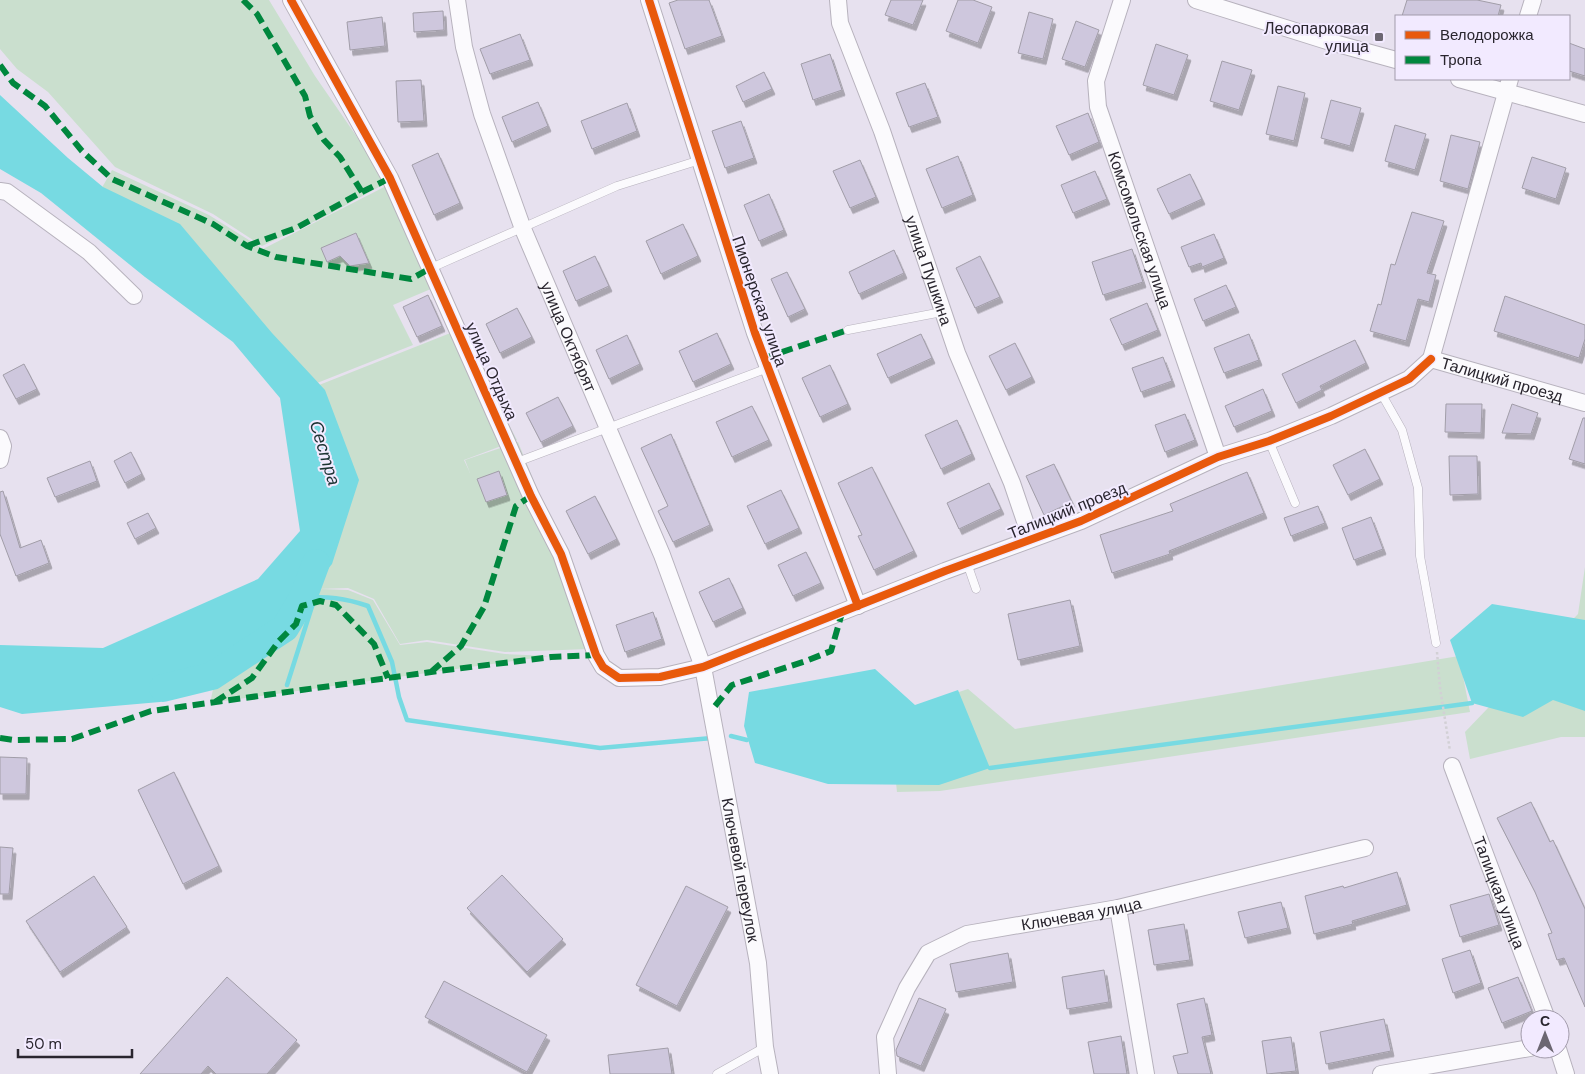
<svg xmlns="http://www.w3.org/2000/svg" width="1585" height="1074" font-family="'DM Sans',sans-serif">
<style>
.green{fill:#cadfce}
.water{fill:#77dae2}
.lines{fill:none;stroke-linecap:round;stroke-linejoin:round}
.stream{stroke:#77dae2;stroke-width:4.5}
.river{stroke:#77dae2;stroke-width:28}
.building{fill:#cec7dd;stroke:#a19da8;filter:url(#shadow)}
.lane-casing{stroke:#b7b2bd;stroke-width:9}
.street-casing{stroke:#b7b2bd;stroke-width:18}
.path{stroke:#d2d0d5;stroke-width:2.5;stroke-dasharray:2.5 2.5;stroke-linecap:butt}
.lane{stroke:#fbfafd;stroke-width:8}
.street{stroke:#fbfafd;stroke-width:16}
.quiet{stroke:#00873e;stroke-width:6;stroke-dasharray:12 6;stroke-linecap:butt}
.cycleway-casing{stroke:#f2eaff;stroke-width:11}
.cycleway{stroke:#e8590c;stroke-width:8}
.poi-dot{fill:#6c6772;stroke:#f2eaff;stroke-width:2}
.labels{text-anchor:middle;stroke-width:4;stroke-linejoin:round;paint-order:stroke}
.poi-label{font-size:16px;fill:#29252e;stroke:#f2eaff;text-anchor:end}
.street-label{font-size:16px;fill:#29252e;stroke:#f2eaff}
.water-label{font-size:18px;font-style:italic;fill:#1b3333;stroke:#f2eaff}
</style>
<defs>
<filter id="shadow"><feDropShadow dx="3" dy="5.5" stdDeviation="0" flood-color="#0004"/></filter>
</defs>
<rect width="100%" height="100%" fill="#e7e1ef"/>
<path class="green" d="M 0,0 L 269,0 L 315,76 L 388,182 L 324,217 L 262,246 L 213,214 L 115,167 L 48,92 L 17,69 L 0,49 Z
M 112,170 L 209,215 L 263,249 L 390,184 L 445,283 L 393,305 L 413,345 L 307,387 L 96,198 Z
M 458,330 L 517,440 L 464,460 L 470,473 L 465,460 L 518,442 L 539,494 L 589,649 L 505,652 L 427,640 L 400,644 L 374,599 L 348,588 L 317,589 L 354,491 L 309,389 Z
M 1585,567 L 1585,737 L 1561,737 L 1470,759 L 1465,732 L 1578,614 Z
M 322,589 L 348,590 L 373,600 L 400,645 L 427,642 L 505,654 L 549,656 L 210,703 L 216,676 L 286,629 L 305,594 Z
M 1459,656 L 1470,712 L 940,791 L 897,792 L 887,698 L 905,710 L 968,689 L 1015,729 Z"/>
<path class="water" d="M 0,95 L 68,158 L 103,187 L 180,224 L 272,333 L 325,390 L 359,480 L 332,564 L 269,640 L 160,702 L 22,714 L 0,707 L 0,645 L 103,648 L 258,579 L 300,531 L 280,398 L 233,342 L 145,277 L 41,193 L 0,169 Z
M 1492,604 L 1585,620 L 1585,711 L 1553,700 L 1523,717 L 1472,703 L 1450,640 Z
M 875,669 L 915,705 L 958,690 L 990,768 L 939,785 L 828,784 L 755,763 L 744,726 L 749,692 Z"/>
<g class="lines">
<path class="stream" d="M 303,598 C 327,596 345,598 368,606 L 392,662 L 399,697 L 407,720 L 600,748 L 712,738
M 287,685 L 315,597
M 731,736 L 747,740
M 990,768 L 1472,703"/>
<path class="river" d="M 163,688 L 212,676 L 285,628 L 303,598 L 316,563"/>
</g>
<path class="building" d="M 678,0 L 709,0 L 722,36 L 685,49 L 669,3 Z
M 891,0 L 923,0 L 913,25 L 885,15 Z
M 958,0 L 973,0 L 992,7 L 978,43 L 946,31 Z
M 1407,0 L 1477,0 L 1501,5 L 1498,16 L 1402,16 Z
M 443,11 L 444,30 L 414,32 L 413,13 Z
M 1029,12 L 1053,19 L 1043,59 L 1018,53 Z
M 382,17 L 385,46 L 350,50 L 347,22 Z
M 1076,21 L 1099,30 L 1085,67 L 1062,59 Z
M 520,34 L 530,60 L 490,74 L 480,49 Z
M 1569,43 L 1585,49 L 1585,76 L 1569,71 Z
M 1156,44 L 1188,55 L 1174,95 L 1143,85 Z
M 830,54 L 842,90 L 813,100 L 801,64 Z
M 1222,61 L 1252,70 L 1239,110 L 1210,101 Z
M 764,72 L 772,89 L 743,102 L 736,86 Z
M 421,80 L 424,121 L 398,122 L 396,81 Z
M 925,83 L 938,117 L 909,127 L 896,93 Z
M 1278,86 L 1305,93 L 1294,141 L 1266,134 Z
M 1331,100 L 1361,108 L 1350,146 L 1321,138 Z
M 538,102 L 548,126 L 512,142 L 502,117 Z
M 627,103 L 637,131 L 592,149 L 581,121 Z
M 1088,113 L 1099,142 L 1069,155 L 1056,126 Z
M 741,121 L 754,158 L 725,168 L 712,131 Z
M 1395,125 L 1426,134 L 1415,170 L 1385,161 Z
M 1451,135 L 1480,142 L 1468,189 L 1440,181 Z
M 438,153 L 460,203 L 434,215 L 412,165 Z
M 958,156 L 973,195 L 942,208 L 926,169 Z
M 1532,157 L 1566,168 L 1556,199 L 1522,188 Z
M 860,160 L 876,197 L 850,208 L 833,171 Z
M 1095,171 L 1107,199 L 1073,213 L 1061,185 Z
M 1190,174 L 1202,199 L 1169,214 L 1157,189 Z
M 769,194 L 784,230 L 759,241 L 744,205 Z
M 1412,212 L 1444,221 L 1427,273 L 1436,275 L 1429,302 L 1418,299 L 1406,341 L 1370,331 L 1378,304 L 1381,305 L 1391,264 L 1395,265 Z
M 683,224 L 698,256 L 661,274 L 646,241 Z
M 356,233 L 369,263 L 350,266 L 340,256 L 327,262 L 321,248 Z
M 1214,234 L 1224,258 L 1202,267 L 1201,263 L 1189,267 L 1181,247 Z
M 1132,249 L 1143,282 L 1103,295 L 1092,262 Z
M 894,250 L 904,273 L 859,294 L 849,272 Z
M 595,256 L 609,286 L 576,301 L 563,271 Z
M 980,256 L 1000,297 L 975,308 L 956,268 Z
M 787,272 L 805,309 L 788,317 L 771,279 Z
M 1226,285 L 1236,307 L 1203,321 L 1194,299 Z
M 428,295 L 442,326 L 417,337 L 403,307 Z
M 1505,296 L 1585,325 L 1585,339 L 1579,358 L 1494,331 Z
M 1147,303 L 1158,330 L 1122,345 L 1110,319 Z
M 517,308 L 532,337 L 500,353 L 486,324 Z
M 717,333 L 731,364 L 693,382 L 679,351 Z
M 921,334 L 932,358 L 888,378 L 877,354 Z
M 1249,334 L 1259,360 L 1224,373 L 1214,348 Z
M 627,335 L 640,364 L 609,379 L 596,350 Z
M 1355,340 L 1366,363 L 1320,386 L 1322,390 L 1296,403 L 1282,374 Z
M 1015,343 L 1032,377 L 1006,390 L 989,356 Z
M 1163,357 L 1172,381 L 1141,392 L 1132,368 Z
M 24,364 L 37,389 L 16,399 L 3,375 Z
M 830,365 L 848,404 L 820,417 L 802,378 Z
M 1263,389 L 1272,411 L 1234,427 L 1225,406 Z
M 558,397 L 573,426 L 541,442 L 526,413 Z
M 1446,404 L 1482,404 L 1481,433 L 1445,432 Z
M 1512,404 L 1538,413 L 1531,434 L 1502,433 Z
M 752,406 L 769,440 L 732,457 L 716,422 Z
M 1185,414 L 1195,440 L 1165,452 L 1155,425 Z
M 1583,418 L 1585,418 L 1585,464 L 1569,459 Z
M 957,420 L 972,454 L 941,469 L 925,435 Z
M 671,434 L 710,525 L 673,542 L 658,511 L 668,506 L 641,448 Z
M 1365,449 L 1380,479 L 1348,495 L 1333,465 Z
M 131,452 L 142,474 L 125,483 L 114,461 Z
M 1449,456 L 1477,456 L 1478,494 L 1450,495 Z
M 90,461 L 97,481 L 55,497 L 47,478 Z
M 1054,464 L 1072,502 L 1044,515 L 1026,476 Z
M 872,467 L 914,551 L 874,570 L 858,536 L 862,535 L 838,483 Z
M 499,471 L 507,495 L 486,502 L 477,479 Z
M 1247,472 L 1264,513 L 1169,551 L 1170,554 L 1112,573 L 1100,535 L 1173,511 L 1170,504 Z
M 989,483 L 1001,509 L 959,529 L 947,503 Z
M 781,490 L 799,528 L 765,544 L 747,506 Z
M 3,491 L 20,548 L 41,540 L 49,563 L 16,576 L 0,534 L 0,492 Z
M 595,496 L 617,539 L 588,554 L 566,511 Z
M 1318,506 L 1325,523 L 1291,536 L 1284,518 Z
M 148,513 L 156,528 L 135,539 L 127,523 Z
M 1371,517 L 1383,549 L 1354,560 L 1342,528 Z
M 806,552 L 821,583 L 793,596 L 778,565 Z
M 729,578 L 743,608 L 713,622 L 699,592 Z
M 1070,600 L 1080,646 L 1018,660 L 1008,614 Z
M 653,612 L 662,639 L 625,652 L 616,625 Z
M 0,757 L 27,758 L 26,794 L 0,794 Z
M 174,772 L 219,866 L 183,884 L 138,790 Z
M 1531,802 L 1550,842 L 1553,840 L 1585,909 L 1585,1007 L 1564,958 L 1557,960 L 1548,934 L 1552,933 L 1535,892 L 1497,818 Z
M 0,847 L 13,848 L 9,894 L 0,894 Z
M 1397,872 L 1407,905 L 1352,921 L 1353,924 L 1314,934 L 1305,896 L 1343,886 L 1344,888 Z
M 502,875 L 563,939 L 527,972 L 467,908 Z
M 94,876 L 127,927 L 60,972 L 26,921 Z
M 686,886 L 728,907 L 677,1006 L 636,985 Z
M 1489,894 L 1499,925 L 1460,937 L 1450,905 Z
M 1281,902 L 1288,928 L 1245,938 L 1238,912 Z
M 1184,924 L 1190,960 L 1154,965 L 1148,930 Z
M 1470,950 L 1481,983 L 1453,993 L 1442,959 Z
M 1008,953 L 1013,982 L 956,992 L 950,964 Z
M 1104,970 L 1109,1002 L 1067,1009 L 1062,977 Z
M 227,977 L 297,1040 L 267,1074 L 216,1074 L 208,1066 L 201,1074 L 140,1074 Z
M 1518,977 L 1532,1011 L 1502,1023 L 1488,988 Z
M 444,981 L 547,1035 L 527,1072 L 425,1017 Z
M 919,998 L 946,1009 L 921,1066 L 897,1056 L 896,1050 Z
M 1204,998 L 1212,1035 L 1202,1037 L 1211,1074 L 1178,1074 L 1173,1056 L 1188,1053 L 1177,1004 Z
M 1384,1019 L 1391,1051 L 1326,1064 L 1320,1032 Z
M 1121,1036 L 1127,1074 L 1094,1074 L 1088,1042 Z
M 1291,1037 L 1296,1071 L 1267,1074 L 1262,1041 Z
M 668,1048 L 672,1074 L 610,1074 L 608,1055 Z"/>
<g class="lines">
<g class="lane-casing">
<path id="lane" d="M 431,268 L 617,186 L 700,160
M 848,330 L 942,312
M 1381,393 L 1402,430 L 1418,488 L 1420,556 L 1436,643
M 1269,441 L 1295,503
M 517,462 L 768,368
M 967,563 L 976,589
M 717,1074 L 765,1047"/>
</g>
<g class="street-casing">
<g id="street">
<path d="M 291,0 L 390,178 L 531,496 L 561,554 L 596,655 L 603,667 L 619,678 L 660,677 L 703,667 L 945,571 L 1081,521 L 1218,457 L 1269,441 L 1331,416 L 1409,379 L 1431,359"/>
<path id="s1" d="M 457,0 L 464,47 L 482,114 L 523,229 L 662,555 L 703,667 L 758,963 L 765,1047 L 770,1074"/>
<path d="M 649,0 L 755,333 L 858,606"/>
<path id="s2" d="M 838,0 L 840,23 L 882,131 L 957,353 L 1012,483 L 1031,539"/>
<path id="s3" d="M 1122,0 L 1096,81 L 1098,107 L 1218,457"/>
<path d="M 1196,0 L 1327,41 L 1396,60"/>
<path d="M 1528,16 L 1533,0"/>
<path d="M 1459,79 L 1585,114"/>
<path d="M 0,191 L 7,192 L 89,252 L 134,296"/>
<path d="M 1431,359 L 1510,79"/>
<path id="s4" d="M 1431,359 L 1585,403"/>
<path d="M 0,438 L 3,446 L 0,460"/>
<path id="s5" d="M 1452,766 L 1547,1019"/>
<path d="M 1118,908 L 1146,1074"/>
<path d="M 1558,1049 L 1566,1074"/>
<path id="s6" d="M 888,1074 L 885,1037 L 907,988 L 928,953 L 967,934 L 1118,908 L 1365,848"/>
<path d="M 1381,1074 L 1530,1048"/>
</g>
</g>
<path class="path" d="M 1437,652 L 1440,688 L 1450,751"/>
<use href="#lane" class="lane"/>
<use href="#street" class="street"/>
<path class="quiet" d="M 243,0 L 257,14 L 305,96 L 310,116 L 324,140 L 340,157 L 362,192 L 296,228 L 247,246
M 0,65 L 13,83 L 45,106 L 82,151 L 112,179 L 213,224 L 247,246 L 276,257 L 411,279 L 431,268
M 362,192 L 390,178
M 764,358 L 848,330
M 431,672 L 461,646 L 484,607 L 516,506 L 531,496
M 215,702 L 252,678 L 279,641 L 296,624 L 302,606 L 320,601 L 336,605 L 374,644 L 388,678
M 715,706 L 732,685 L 806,661 L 831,651 L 842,613
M 0,738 L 14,740 L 72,739 L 151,711 L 431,672 L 551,657 L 596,655"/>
<g class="cycleway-casing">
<path id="cycleway" d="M 291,0 L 390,178 L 531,496 L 561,554 L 596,655 L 603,667 L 619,678 L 660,677 L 703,667 L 945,571 L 1081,521 L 1218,457 L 1269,441 L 1331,416 L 1409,379 L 1431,359
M 649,0 L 755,333 L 858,606"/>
</g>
<use href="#cycleway" class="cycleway"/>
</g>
<rect class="poi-dot" x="1374" y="32" width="10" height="10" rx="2.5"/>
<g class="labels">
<g class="poi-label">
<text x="1369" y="34">Лесопарковая<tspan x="1369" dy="18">улица</tspan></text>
</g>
<g class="street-label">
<text dy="6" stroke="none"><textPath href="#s3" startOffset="241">Комсомольская улица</textPath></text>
<text dy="6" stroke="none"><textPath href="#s2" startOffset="286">улица Пушкина</textPath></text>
<text transform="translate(760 301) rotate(71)" y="6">Пионерская улица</text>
<text dy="6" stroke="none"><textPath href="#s1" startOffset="356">улица Октябрят</textPath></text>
<text transform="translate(492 371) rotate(66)" y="6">улица Отдыха</text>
<text dy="6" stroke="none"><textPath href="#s4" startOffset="74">Талицкий проезд</textPath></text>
<text transform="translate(1067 510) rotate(-22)" y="6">Талицкий проезд</text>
<text dy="6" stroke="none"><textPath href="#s1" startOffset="919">Ключевой переулок</textPath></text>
<text dy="6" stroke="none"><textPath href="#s5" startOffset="135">Талицкая улица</textPath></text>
<text dy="6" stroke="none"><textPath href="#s6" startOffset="291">Ключевая улица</textPath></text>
</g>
<g class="water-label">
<text transform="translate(325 453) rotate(73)" y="6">Сестра</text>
</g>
</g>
<rect x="1395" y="15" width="175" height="65" fill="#f2eaff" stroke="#a29bab"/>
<rect x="1405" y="31" width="25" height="8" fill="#e8590c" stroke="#a29bab"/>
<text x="1440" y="40" font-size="15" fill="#29252e">Велодорожка</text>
<rect x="1405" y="56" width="25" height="8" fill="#00873e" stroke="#a29bab"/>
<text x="1440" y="65" font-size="15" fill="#29252e">Тропа</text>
<g transform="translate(1545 1034)"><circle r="24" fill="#f2eaff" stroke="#a29bab"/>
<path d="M0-4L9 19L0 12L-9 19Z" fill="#6c6772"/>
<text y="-8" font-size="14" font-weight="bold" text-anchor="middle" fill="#29252e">С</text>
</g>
<path d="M18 1049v8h114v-8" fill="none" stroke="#29252e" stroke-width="2.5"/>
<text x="25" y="1049" font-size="15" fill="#29252e" stroke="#f2eaff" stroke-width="4" paint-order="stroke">50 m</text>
</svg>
